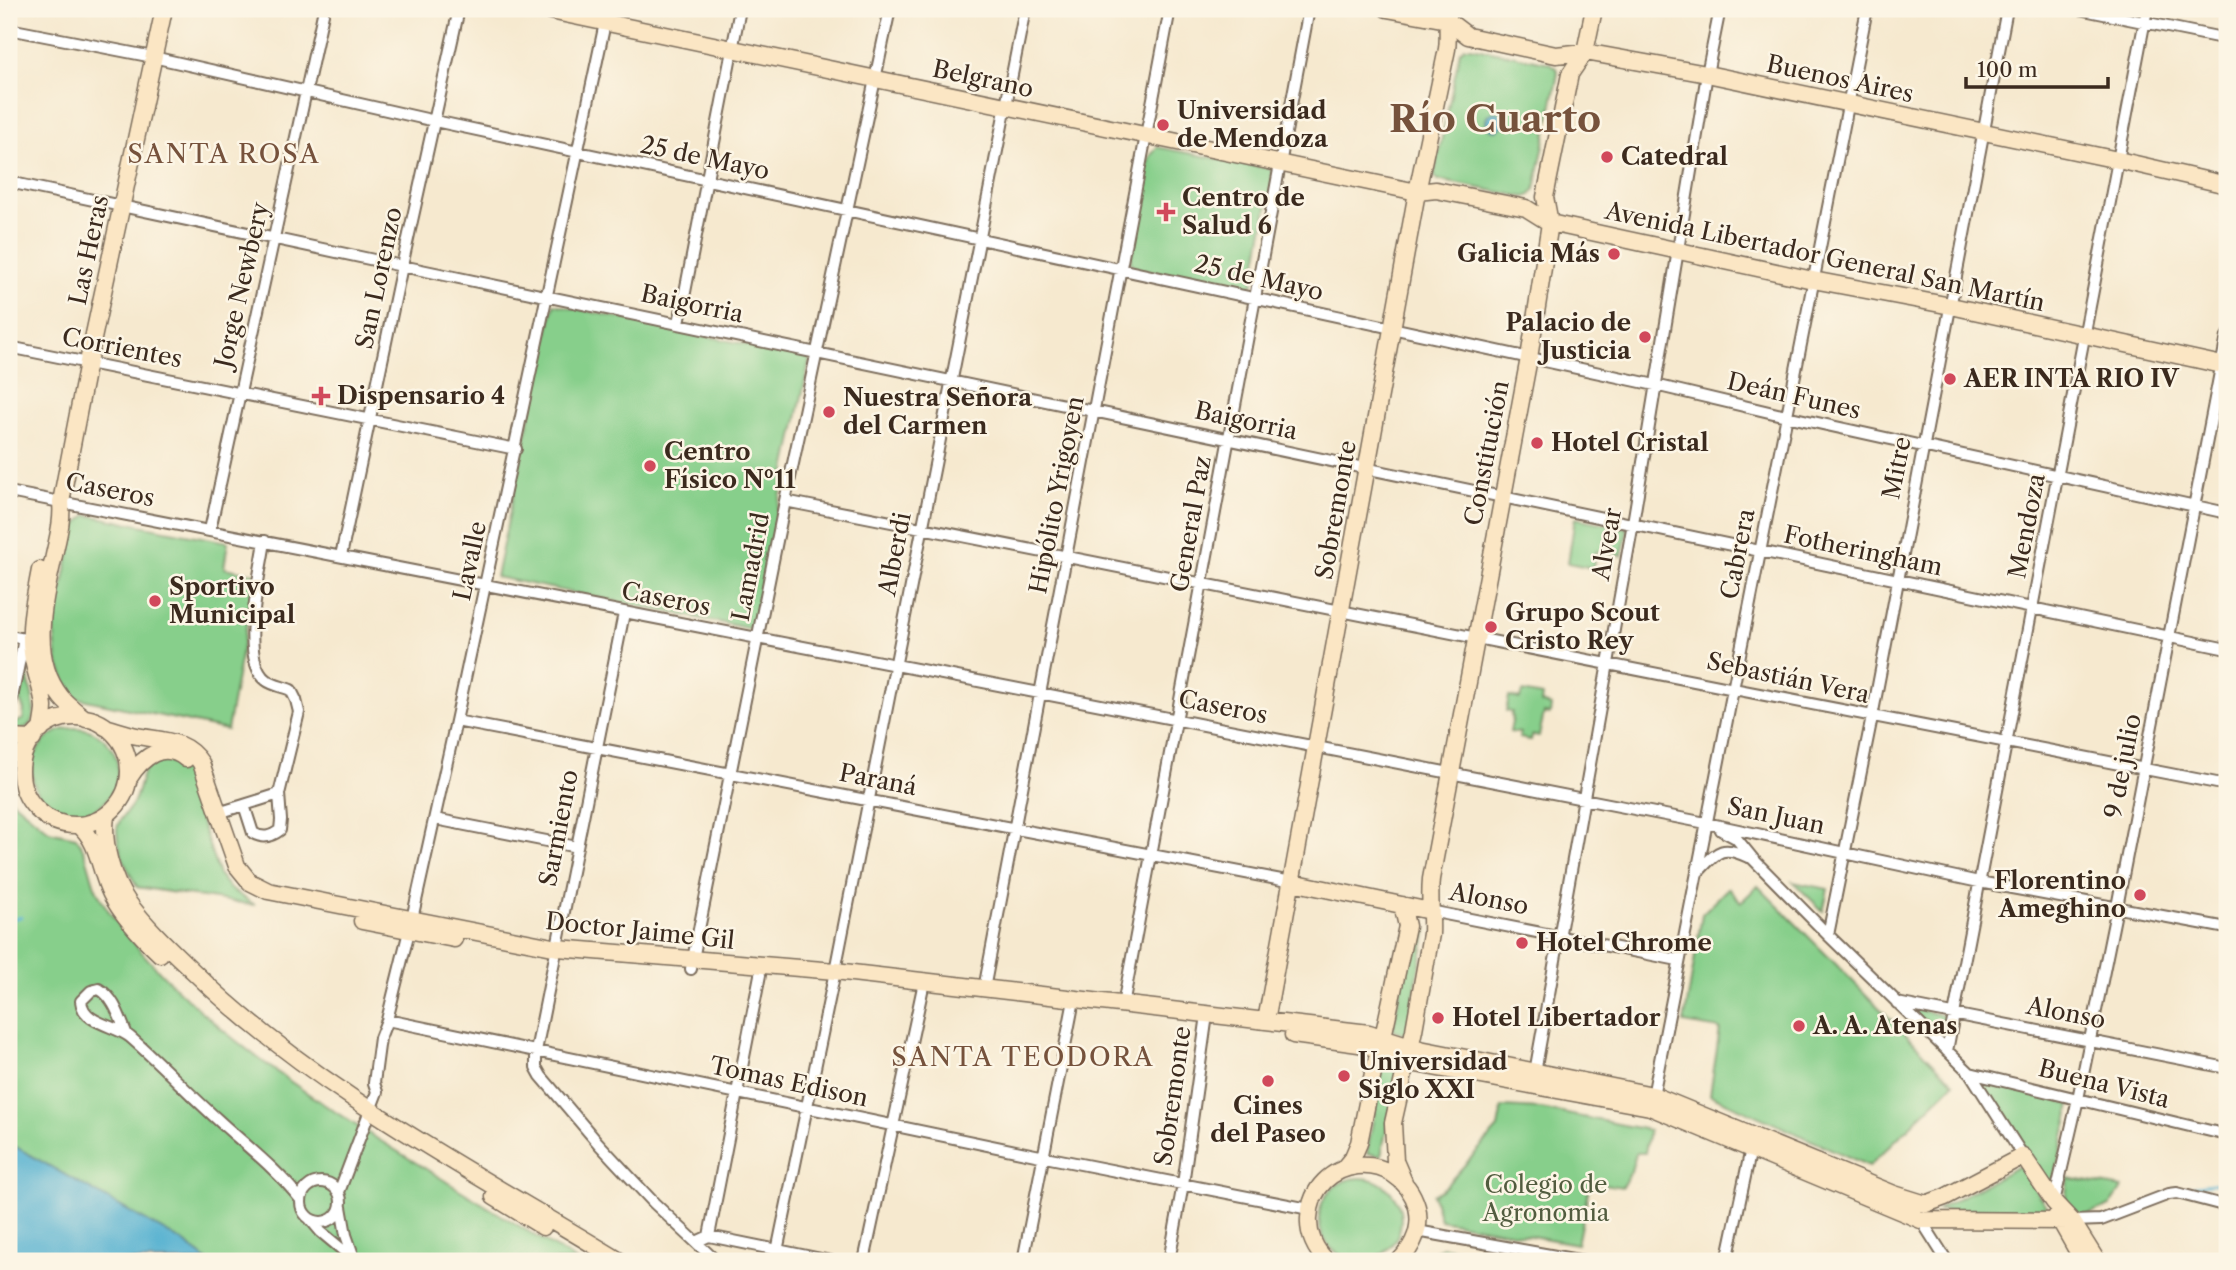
<svg xmlns="http://www.w3.org/2000/svg" width="2236" height="1270" font-family="'Libre Caslon Text',serif">
<style>
.green{fill:#87cf8b;stroke:#617c54;stroke-width:2}
.water{fill:#52b0d0;stroke:#466d77;stroke-width:2}
.lines{fill:none;stroke-linecap:round;stroke-linejoin:round}
.stream{stroke:#52b0d0;stroke-width:2.5}
.street-casing{stroke:#7c6d5c;stroke-width:14}
.secondary-casing{stroke:#7c6d5c;stroke-width:19}
.street{stroke:#fff;stroke-width:10}
.secondary{stroke:#fbe6c4;stroke-width:16}
.poi-dot{fill:#d1495b;stroke:#fcf5e5;stroke-width:2.5}
.labels{text-anchor:middle;stroke-width:5;stroke-linejoin:round;paint-order:stroke}
.street-label{font-size:24px;fill:#3b2a1e;stroke:#fcf5e5}
.poi-label{font-size:24px;font-weight:bold;fill:#3b2a1e;stroke:#fcf5e5;text-anchor:start}
.park-label{font-size:24px;fill:#525c3f;stroke:#fcf5e5}
.neighbourhood-label{font-size:26px;letter-spacing:2px;fill:#76523c;stroke:#fcf5e5}
.town-label{font-size:38px;font-weight:bold;fill:#76523c;stroke:#fcf5e5}
</style>
<rect width="100%" height="100%" fill="#fcf5e5"/>
<filter id="ink" filterUnits="userSpaceOnUse"><feTurbulence type="fractalNoise" baseFrequency=".0143" numOctaves="2"/><feDisplacementMap in="SourceGraphic" scale="14" xChannelSelector="R" yChannelSelector="G"/><feConvolveMatrix kernelMatrix="1 2 1 2 8 2 1 2 1" color-interpolation-filters="sRGB"/></filter>
<filter id="wash" filterUnits="userSpaceOnUse"><feTurbulence type="fractalNoise" baseFrequency=".00686" numOctaves="4" result="noise"/><feDisplacementMap in="SourceGraphic" scale="28" xChannelSelector="R" yChannelSelector="G"/><feGaussianBlur stdDeviation="1.57" result="paint"/><feColorMatrix in="noise" values="0 0 0 0 0 0 0 0 0 0 0 0 0 0 0 0 0 1.4 0 .05"/><feComposite in="paint" operator="in"/></filter>
<g filter="url(#wash)">
<rect width="100%" height="100%" fill="#f6e9cf"/>
<path class="green" d="M 1465,47 L 1471,47 L 1550,63 L 1557,68 L 1558,73 L 1535,189 L 1531,195 L 1525,197 L 1438,180 L 1434,176 L 1460,51 Z
M 1157,147 L 1271,169 L 1272,182 L 1253,283 L 1248,288 L 1242,290 L 1139,269 L 1130,262 L 1149,158 Z
M 554,304 L 810,358 L 752,629 L 496,577 Z
M 87,515 L 228,542 L 224,568 L 256,574 L 227,730 L 72,697 L 57,660 L 54,627 L 75,526 Z
M 1575,518 L 1628,528 L 1622,556 L 1596,551 L 1593,568 L 1568,563 Z
M 25,667 C 30,689 49,734 9,730 L 9,723 L 14,724 L 23,719 L 24,710 L 19,698 Z
M 1522,692 L 1542,696 L 1541,703 L 1551,706 L 1550,714 L 1544,713 L 1539,736 L 1532,735 L 1531,740 L 1519,738 L 1520,733 L 1510,732 L 1513,717 L 1511,716 L 1512,712 L 1506,711 L 1509,697 L 1520,699 Z
M32 771a43 43 0 1 1 86 0a43 43 0 1 1-86 0Z
M 164,760 L 177,764 L 185,774 L 219,875 L 230,889 L 255,905 L 137,887 C 128,870 116,848 117,829 C 118,818 130,811 134,801 C 144,780 136,767 164,760 Z
M 9,798 L 49,831 L 76,837 C 87,851 89,869 95,886 C 102,904 115,920 127,935 C 206,1031 313,1100 418,1164 C 471,1197 524,1229 577,1261 L 208,1261 L 183,1242 L 9,1143 Z
M 1793,882 L 1828,889 L 1823,911 Z
M 1758,886 L 1954,1083 L 1869,1166 L 1710,1095 L 1720,1029 L 1684,1023 L 1702,914 L 1728,888 L 1741,902 Z
M 1412,927 L 1427,929 L 1406,1035 L 1393,1029 Z
M 1907,1007 L 1950,1017 L 1945,1044 Z
M 1384,1061 L 1399,1067 L 1381,1156 L 1367,1153 Z
M 1981,1081 L 2071,1104 L 2052,1192 Z
M 1502,1107 L 1541,1109 L 1649,1130 L 1645,1153 L 1636,1153 L 1631,1171 L 1622,1187 L 1590,1182 L 1577,1244 L 1440,1220 L 1433,1195 L 1444,1188 L 1498,1128 Z
M 2019,1166 L 2050,1212 L 1936,1210 Z
M 2068,1178 L 2122,1188 L 2110,1206 L 2072,1221 L 2065,1202 Z
M1319 1219a41 41 0 1 1 82 0a41 41 0 1 1-82 0Z
M 1443,1247 L 1524,1261 L 1426,1261 L 1430,1253 Z"/>
<path class="water" d="M1486 121a9 9 0 1 1 18 0a9 9 0 1 1-18 0Z
M 9,1143 L 183,1242 L 208,1261 L 9,1261 Z"/>
<g class="lines">
<path class="stream" d="M 9,920 L 21,917
M 2194,1186 L 2227,1182"/>
</g>
</g>
<g filter="url(#ink)">
<g class="lines">
<g class="street-casing">
<path id="street" d="M 2079,9 L 2227,39
M 9,29 L 153,57 L 435,121 L 1655,385 L 1786,416 L 2227,513
M 9,182 L 402,266 L 2227,649
M 679,323 L 740,9
M 9,347 L 516,449
M 9,492 L 1706,823 L 1979,882 L 2227,928
M 785,501 C 1266,597 1746,692 2227,785
M 210,530 L 324,9
M 341,556 L 402,266 L 459,9
M 624,613 L 536,1051 L 536,1067 L 541,1076 L 598,1143 L 654,1203 L 716,1261
M 9,636 L 30,640
M 9,713 L 24,639
M 456,721 L 1292,882
M 244,805 L 279,794
M 218,813 L 244,805 L 253,833 C 263,839 271,837 280,830 L 281,820 L 279,794 L 299,712 L 296,700 L 291,690 C 284,687 272,685 266,680 C 238,658 261,572 265,541
M 435,819 L 577,847
M 1721,830 L 1736,838 L 1753,859 L 1828,935 L 1970,1073 L 2023,1156
M 1698,872 C 1717,852 1721,844 1748,857
M 1430,911 L 1678,960
M 1828,935 L 1872,717 L 2007,9
M 691,969 L 785,501 L 890,9
M 984,989 L 1170,9
M 1897,1003 L 2227,1068
M 1123,1005 L 1309,9
M 387,1020 L 1045,1157 L 1309,1209
M 127,1035 C 120,1019 115,998 99,989 L 91,991 L 81,1001 C 83,1024 116,1025 130,1037 C 160,1063 187,1092 216,1118 C 245,1145 276,1168 301,1200
M 1947,1051 L 2147,9
M 1970,1073 L 2227,1135
M 1534,1078 L 1633,523 L 1707,74 L 1720,9
M 1652,1101 L 1867,9
M301 1202a20 20 0 1 1 40 0a20 20 0 1 1-40 0Z
M 339,1192 L 377,1092 L 374,1083 L 380,1038 L 387,1020 L 412,919 L 456,721 L 608,9
M 2054,1202 L 2078,1099 L 2117,907 L 2227,336
M 341,1207 L 346,1235 L 354,1258
M 1922,1217 L 1921,1220 L 1947,1261
M 310,1219 L 321,1232 L 356,1261
M 2072,1221 L 2101,1220 L 2169,1194 L 2177,1193 L 2227,1206
M 1417,1231 L 1584,1261
M 709,1236 L 831,1261
M 696,1242 L 709,1236 L 760,975
M 775,1261 L 833,981 L 1025,9
M 864,1261 L 924,982
M 1023,1261 L 1074,1000
M 1169,1261 L 1183,1184 L 1207,1015
M 1727,1261 L 1752,1144"/>
</g>
<g class="secondary-casing">
<path id="secondary" d="M 541,9 L 1417,192 L 1436,190 L 1526,208 L 1550,223 L 1813,280 L 1951,306 L 2227,366
M 1387,9 L 1447,20 L 1468,36 L 1556,55 L 1585,52 L 1707,74 L 2118,160 L 2227,185
M 40,570 C 35,597 28,625 32,653 C 34,672 43,689 44,707 C 44,715 42,722 41,730
M21 771a54 54 0 1 1 108 0a54 54 0 1 1-108 0Z
M 86,719 C 77,712 68,706 61,697 C 30,659 43,604 53,560 C 57,540 63,522 61,502 L 88,362 L 164,9
M 105,727 C 116,730 127,734 137,736 C 163,741 185,739 201,763 L 237,866 L 250,882 L 268,891 L 558,948 L 835,971 L 1369,1033 L 1420,1049 L 1653,1095 L 1894,1194 L 1926,1204 L 1945,1197 L 2023,1156 L 2054,1202 L 2072,1221 L 2097,1261
M 9,738 L 33,739
M 129,778 C 142,757 164,740 186,759
M 106,816 C 102,843 112,880 128,902 C 147,928 171,950 194,972 C 316,1091 476,1173 620,1261
M 79,825 C 100,843 99,871 111,894 C 123,917 141,936 160,954
M 1292,882 L 1430,911
M 362,921 L 454,939
M 1266,1021 L 1417,192 L 1447,49 C 1449,35 1446,22 1449,9
M 1293,1035 L 1366,1045 L 1416,1064 L 1650,1107 L 1921,1220 L 2072,1221
M 1344,1168 L 1353,1157 L 1359,1143 L 1373,1073 L 1383,1037 L 1407,926 L 1402,905
M 1404,1182 L 1395,1161 L 1393,1123 L 1414,1030 L 1431,934 C 1432,916 1429,898 1431,879 L 1529,358 L 1550,223 L 1545,197 L 1570,74 L 1585,52 L 1594,9
M 494,1197 L 543,1227
M 2057,1215 L 2083,1261
M 1327,1261 C 1315,1250 1308,1234 1309,1218 C 1312,1155 1399,1146 1417,1207 C 1422,1228 1413,1247 1399,1261"/>
</g>
<use href="#street" class="street"/>
<use href="#secondary" class="secondary"/>
</g>
</g>
<g class="poi-dot">
<circle cx="1163" cy="125" r="7"/>
<circle cx="1607" cy="157" r="7"/>
<path d="M1162.5 201.5h7v7h7v7h-7v7h-7v-7h-7v-7h7z"/>
<circle cx="1614" cy="254" r="7"/>
<circle cx="1645" cy="337" r="7"/>
<circle cx="1950" cy="379" r="7"/>
<path d="M317.5 385.5h7v7h7v7h-7v7h-7v-7h-7v-7h7z"/>
<circle cx="829" cy="412" r="7"/>
<circle cx="1537" cy="443" r="7"/>
<circle cx="650" cy="466" r="7"/>
<circle cx="155" cy="601" r="7"/>
<circle cx="1491" cy="627" r="7"/>
<circle cx="2140" cy="895" r="7"/>
<circle cx="1522" cy="943" r="7"/>
<circle cx="1438" cy="1018" r="7"/>
<circle cx="1799" cy="1026" r="7"/>
<circle cx="1344" cy="1076" r="7"/>
<circle cx="1268" cy="1081" r="7"/>
</g>
<g class="labels">
<g class="street-label">
<text transform="translate(983 79) rotate(12)" y="8">Belgrano</text>
<text transform="translate(1840 79) rotate(12)" y="8">Buenos Aires</text>
<text transform="translate(705 158) rotate(12)" y="8">25 de Mayo</text>
<text transform="translate(89 250) rotate(-78)" y="8">Las Heras</text>
<text transform="translate(1825 257) rotate(12)" y="8">Avenida Libertador General San Martín</text>
<text transform="translate(379 278) rotate(-78)" y="8">San Lorenzo</text>
<text transform="translate(1259 278) rotate(13)" y="8">25 de Mayo</text>
<text transform="translate(242 285) rotate(-77)" y="8">Jorge Newbery</text>
<text transform="translate(692 304) rotate(12)" y="8">Baigorria</text>
<text transform="translate(122 348) rotate(11)" y="8">Corrientes</text>
<text transform="translate(1794 396) rotate(13)" y="8">Deán Funes</text>
<text transform="translate(1246 421) rotate(12)" y="8">Baigorria</text>
<text transform="translate(1487 453) rotate(-79)" y="8">Constitución</text>
<text transform="translate(1897 468) rotate(-79)" y="8">Mitre</text>
<text transform="translate(110 490) rotate(11)" y="8">Caseros</text>
<text transform="translate(1057 495) rotate(-79)" y="8">Hipólito Yrigoyen</text>
<text transform="translate(1336 510) rotate(-80)" y="8">Sobremonte</text>
<text transform="translate(1191 524) rotate(-80)" y="8">General Paz</text>
<text transform="translate(2027 526) rotate(-79)" y="8">Mendoza</text>
<text transform="translate(1607 544) rotate(-80)" y="8">Alvear</text>
<text transform="translate(1863 551) rotate(12)" y="8">Fotheringham</text>
<text transform="translate(895 554) rotate(-79)" y="8">Alberdi</text>
<text transform="translate(1738 554) rotate(-79)" y="8">Cabrera</text>
<text transform="translate(470 561) rotate(-78)" y="8">Lavalle</text>
<text transform="translate(751 567) rotate(-79)" y="8">Lamadrid</text>
<text transform="translate(666 599) rotate(11)" y="8">Caseros</text>
<text transform="translate(1788 678) rotate(12)" y="8">Sebastián Vera</text>
<text transform="translate(1223 707) rotate(11)" y="8">Caseros</text>
<text transform="translate(2123 766) rotate(-79)" y="8">9 de julio</text>
<text transform="translate(878 780) rotate(11)" y="8">Paraná</text>
<text transform="translate(1776 816) rotate(12)" y="8">San Juan</text>
<text transform="translate(559 828) rotate(-79)" y="8">Sarmiento</text>
<text transform="translate(1489 899) rotate(11)" y="8">Alonso</text>
<text transform="translate(640 931) rotate(6)" y="8">Doctor Jaime Gil</text>
<text transform="translate(2066 1013) rotate(11)" y="8">Alonso</text>
<text transform="translate(789 1082) rotate(12)" y="8">Tomas Edison</text>
<text transform="translate(2104 1084) rotate(14)" y="8">Buena Vista</text>
<text transform="translate(1173 1096) rotate(-82)" y="8">Sobremonte</text>
</g>
<g class="poi-label">
<text x="1177" y="119">Universidad<tspan x="1177" dy="28">de Mendoza</tspan></text>
<text x="1621" y="165">Catedral</text>
<text x="1182" y="206">Centro de<tspan x="1182" dy="28">Salud 6</tspan></text>
<text x="1600" y="262" text-anchor="end">Galicia Más</text>
<text x="1631" y="331" text-anchor="end">Palacio de<tspan x="1631" dy="28">Justicia</tspan></text>
<text x="1964" y="387">AER INTA RIO IV</text>
<text x="337" y="404">Dispensario 4</text>
<text x="843" y="406">Nuestra Señora<tspan x="843" dy="28">del Carmen</tspan></text>
<text x="1551" y="451">Hotel Cristal</text>
<text x="664" y="460">Centro<tspan x="664" dy="28">Físico Nº11</tspan></text>
<text x="169" y="595">Sportivo<tspan x="169" dy="28">Municipal</tspan></text>
<text x="1505" y="621">Grupo Scout<tspan x="1505" dy="28">Cristo Rey</tspan></text>
<text x="2126" y="889" text-anchor="end">Florentino<tspan x="2126" dy="28">Ameghino</tspan></text>
<text x="1536" y="951">Hotel Chrome</text>
<text x="1452" y="1026">Hotel Libertador</text>
<text x="1813" y="1034">A. A. Atenas</text>
<text x="1358" y="1070">Universidad<tspan x="1358" dy="28">Siglo XXI</tspan></text>
<text x="1268" y="1114" text-anchor="middle">Cines<tspan x="1268" dy="28">del Paseo</tspan></text>
</g>
<g class="park-label">
<text x="1546" y="1193">Colegio de<tspan x="1546" dy="28">Agronomia</tspan></text>
</g>
<g class="neighbourhood-label">
<text x="224" y="163">SANTA ROSA</text>
<text x="1023" y="1066">SANTA TEODORA</text>
</g>
<g class="town-label">
<text x="1495" y="132">Río Cuarto</text>
</g>
</g>
<rect width="2236" height="1270" fill="none" stroke="#fcf5e5" stroke-width="35"/>
<path d="M1966 77v10h142v-10" fill="none" stroke="#3b2a1e" stroke-width="3.5"/>
<text x="1977" y="77" font-size="21" fill="#3b2a1e" stroke="#fcf5e5" stroke-width="5" paint-order="stroke">100 m</text>
</svg>
